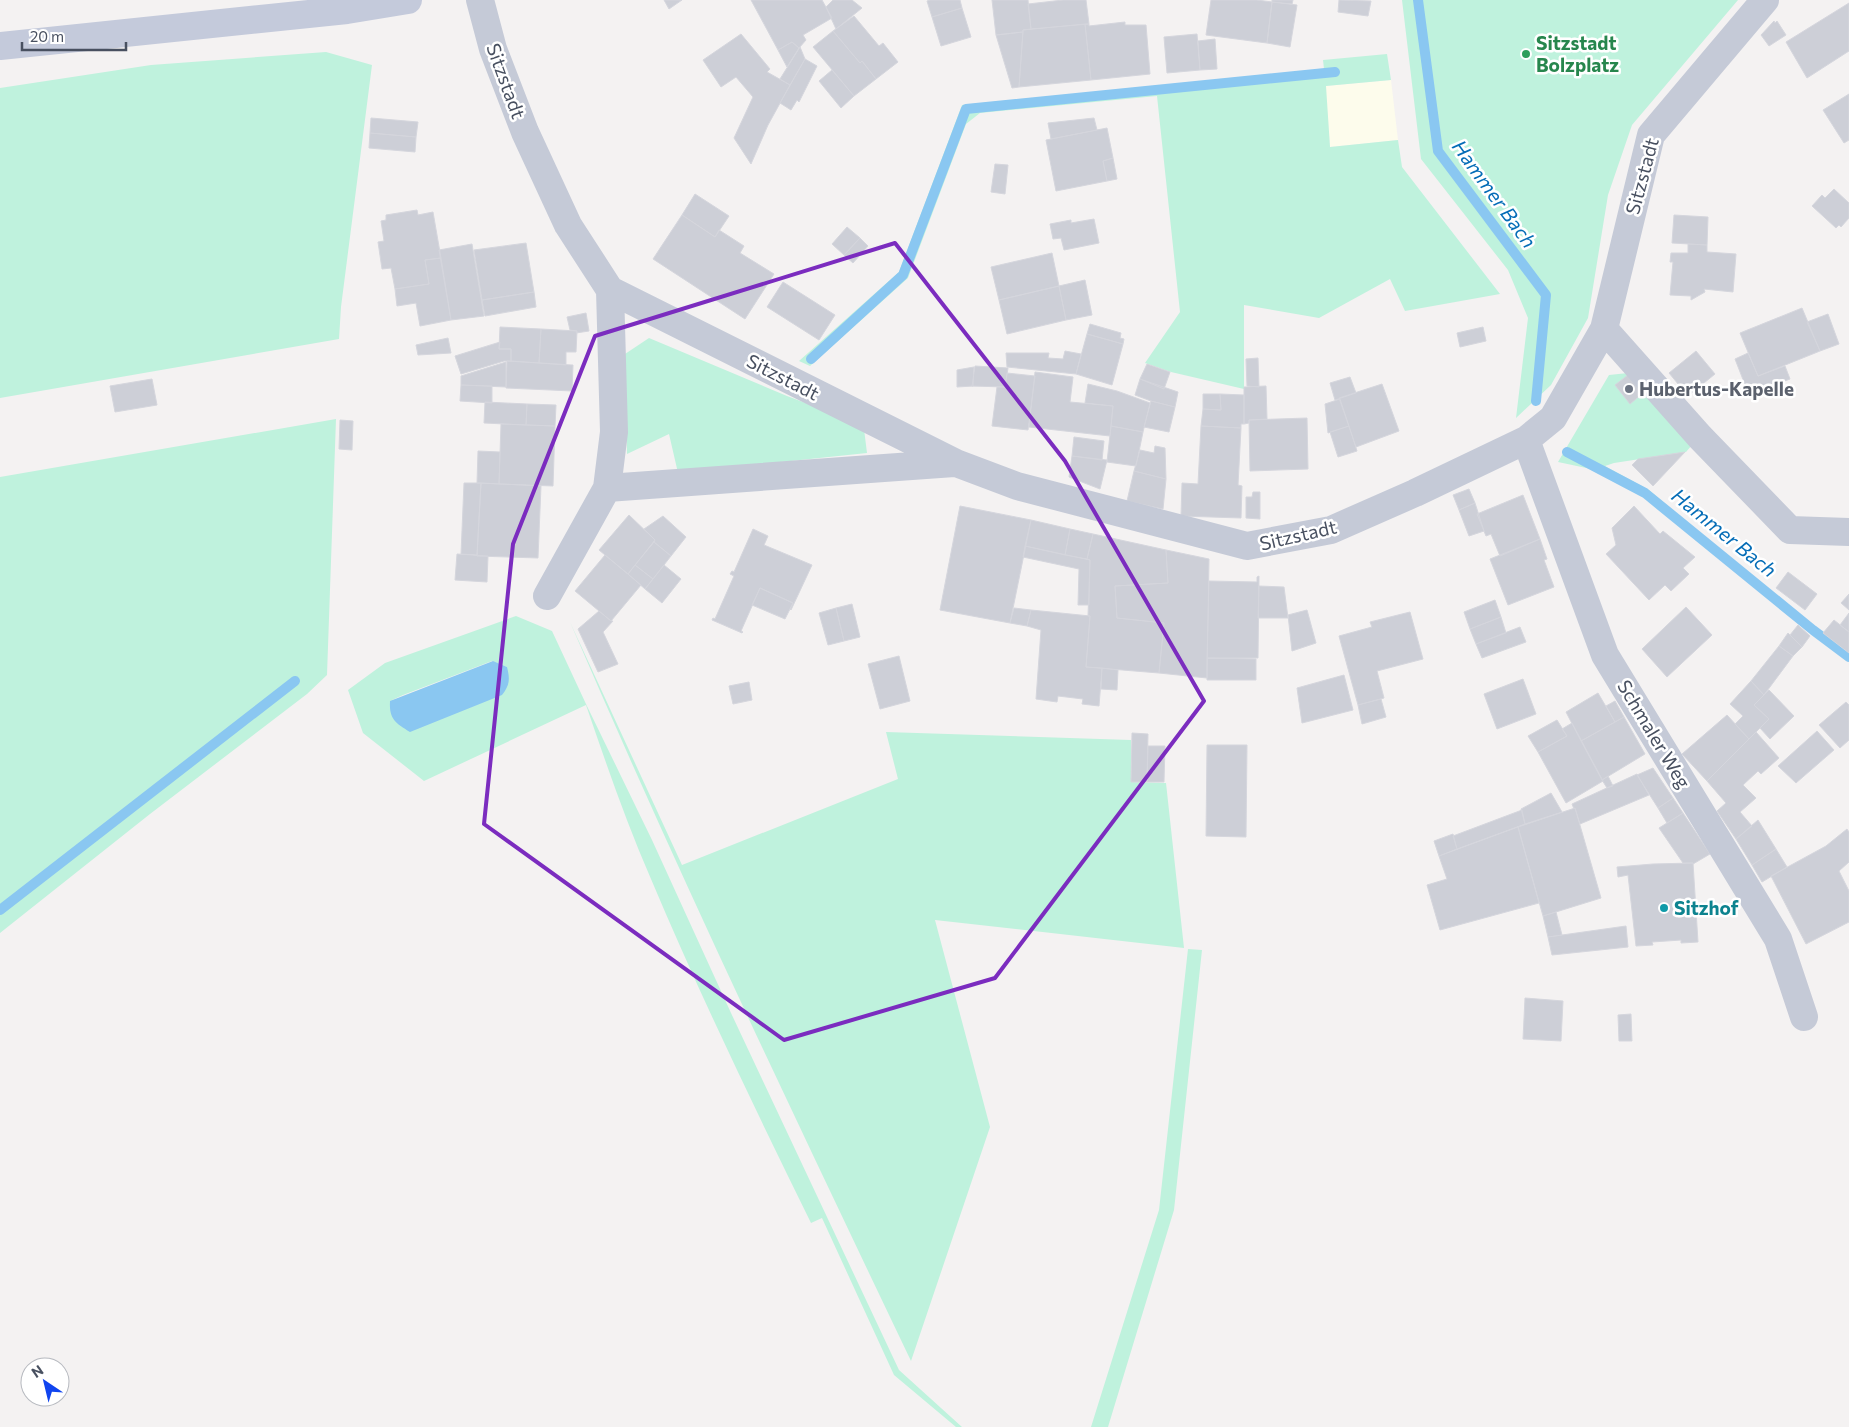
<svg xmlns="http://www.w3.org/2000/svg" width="1849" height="1427" font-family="Commissioner,sans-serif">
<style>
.commercial{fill:#fdfcec}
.green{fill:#bff2dd;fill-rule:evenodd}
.water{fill:#8ac7f1}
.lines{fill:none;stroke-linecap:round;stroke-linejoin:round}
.stream{stroke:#8ac7f1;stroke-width:10}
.building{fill:#cdcfd7;stroke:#d5d6dd}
.street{stroke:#c5cad7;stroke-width:28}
.secondary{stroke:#c4cadb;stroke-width:28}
.marked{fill:none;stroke:#7b2cbf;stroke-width:4;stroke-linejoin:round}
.leisure-dot{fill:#2e9e5b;stroke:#fff;stroke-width:2}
.worship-dot{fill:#6b7280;stroke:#fff;stroke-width:2}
.culture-dot{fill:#0f9aa8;stroke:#fff;stroke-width:2}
.labels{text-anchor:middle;stroke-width:5;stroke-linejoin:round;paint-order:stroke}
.leisure-label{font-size:19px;font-weight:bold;fill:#27864d;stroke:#fff;text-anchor:start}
.street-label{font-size:19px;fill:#485060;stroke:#fff}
.worship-label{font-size:19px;font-weight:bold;fill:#5b616d;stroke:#fff;text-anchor:start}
.culture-label{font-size:19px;font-weight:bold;fill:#0d838f;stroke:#fff;text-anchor:start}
.water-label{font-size:20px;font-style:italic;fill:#056db7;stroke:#fff}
</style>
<rect width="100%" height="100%" fill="#f4f2f2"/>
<path class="commercial" d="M 1391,80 L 1398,140 L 1330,147 L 1325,86 Z"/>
<path class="green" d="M 1402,0 L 1738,0 L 1632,125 L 1608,195 L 1588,318 L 1551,385 L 1516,418 L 1528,318 L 1508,270 L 1421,159 Z
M 326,52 L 372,65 L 341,307 L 339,339 L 0,398 L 0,88 L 151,65 Z
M 1387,54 L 1391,80 L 1326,86 L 1330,147 L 1398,140 L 1402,167 L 1500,294 L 1405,311 L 1390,279 L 1319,318 L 1244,305 L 1244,389 L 1171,372 L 1145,363 L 1180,312 L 1157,96 L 980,113 L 966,124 L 908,278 L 810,366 L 799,361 L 899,272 L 962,105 L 1324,69 L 1323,60 Z
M 649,338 L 787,396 L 843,417 L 864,429 L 867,453 L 678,473 L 669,434 L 627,454 L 625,354 Z
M 1628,373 L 1692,445 L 1686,452 L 1614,463 L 1605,466 L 1649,490 L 1722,552 L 1849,655 L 1849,660 L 1812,634 L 1643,495 L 1591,469 L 1558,462 L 1609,375 Z
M 336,419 L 327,675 L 307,694 L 150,814 L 0,933 L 0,477 Z
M 516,616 L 552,631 L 586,704 L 652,840 L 731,1013 L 899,1370 L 962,1427 L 956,1427 L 894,1375 L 822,1218 L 811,1223 C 755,1109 700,995 651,879 C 626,822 606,763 586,705 L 424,781 L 363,733 L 348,690 L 385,663 ZM 492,661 L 507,667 L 390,701 L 403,695 Z
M 570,622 L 682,865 L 898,779 L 886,732 L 1131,740 L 1131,782 L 1166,783 L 1184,948 L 935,920 L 990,1127 L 911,1361 C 794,1116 677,871 570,622 Z
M 1188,949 L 1202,950 L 1174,1210 L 1108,1427 L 1091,1427 L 1159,1210 Z"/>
<path class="water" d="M 493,661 L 507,667 C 510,679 510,685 502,695 L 410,732 C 396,723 389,720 390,701 Z"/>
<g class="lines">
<path class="stream" d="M 1418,0 L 1438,151 L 1546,295 L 1536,401
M 811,359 L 903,275 L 966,109 L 1335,72
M 1567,452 L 1645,493 L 1813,630 L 1849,657
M 0,910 L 295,681"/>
</g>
<path class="building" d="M 664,0 L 682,0 L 669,9 Z
M 751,0 L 822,0 L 832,18 L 803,35 L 806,40 L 799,48 L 792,42 L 778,50 Z
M 833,0 L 852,0 L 862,8 L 836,29 L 826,7 Z
M 930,0 L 960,0 L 962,8 L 932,17 L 927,1 Z
M 992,0 L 1028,0 L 1031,29 L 1023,30 L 1023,32 L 996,35 Z
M 1063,0 L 1086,0 L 1089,24 L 1031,29 L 1028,4 Z
M 1211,0 L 1257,0 L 1272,2 L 1267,43 L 1206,35 Z
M 1272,0 L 1293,0 L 1292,4 L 1272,2 Z
M 1339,0 L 1371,1 L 1368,16 L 1338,12 Z
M 1272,2 L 1297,5 L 1290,47 L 1267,43 Z
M 1849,3 L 1849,51 L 1807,78 L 1786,42 Z
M 962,8 L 971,37 L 941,46 L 932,17 Z
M 854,16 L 879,46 L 883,43 L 898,62 L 876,79 L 862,61 L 860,63 L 833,31 Z
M 1774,21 L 1775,23 L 1777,21 L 1786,35 L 1769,46 L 1761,35 Z
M 1125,22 L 1125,25 L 1146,25 L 1150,74 L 1091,80 L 1085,24 L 1089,24 L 1089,26 Z
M 1085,24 L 1091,80 L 1019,87 L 1023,30 Z
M 833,31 L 860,63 L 862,61 L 876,79 L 854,96 L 813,47 Z
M 1023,32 L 1019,87 L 1012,88 L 996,35 Z
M 741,34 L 770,69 L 767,72 L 790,85 L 768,125 L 751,164 L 734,138 L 753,97 L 736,77 L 721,87 L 703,60 Z
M 1197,34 L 1200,70 L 1167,73 L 1164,37 Z
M 1215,39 L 1217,69 L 1200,70 L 1198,41 Z
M 792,42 L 799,48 L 787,67 L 778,50 Z
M 800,47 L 805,59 L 790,85 L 780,79 Z
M 805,59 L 817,66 L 799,102 L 797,100 L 791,110 L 780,103 Z
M 832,70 L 854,96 L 841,108 L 819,81 Z
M 1849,94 L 1849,140 L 1844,143 L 1823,110 Z
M 371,118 L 418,122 L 416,137 L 370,133 Z
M 1094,118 L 1097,130 L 1051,139 L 1048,123 Z
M 1107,128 L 1113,158 L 1103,161 L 1107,181 L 1056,191 L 1046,140 Z
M 370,133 L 416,137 L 415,152 L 369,148 Z
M 1113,158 L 1117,179 L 1107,181 L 1103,161 Z
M 995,164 L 1008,165 L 1005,194 L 991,192 Z
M 1834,189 L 1849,203 L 1849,218 L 1841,227 L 1839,225 L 1836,228 L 1812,206 L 1822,195 L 1825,198 Z
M 695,194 L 729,216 L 715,237 L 682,215 Z
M 417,210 L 418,215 L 433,212 L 441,258 L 425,260 L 429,284 L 395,289 L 391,268 L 382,269 L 378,242 L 384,241 L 381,221 L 386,220 L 386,215 Z
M 682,215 L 715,237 L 719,230 L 744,246 L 740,253 L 774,274 L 745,319 L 653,259 Z
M 1674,215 L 1708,217 L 1707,245 L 1672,243 Z
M 1094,219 L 1099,243 L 1064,250 L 1061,238 L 1053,239 L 1050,224 L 1071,220 L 1071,223 Z
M 847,227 L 860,238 L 844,255 L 832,244 Z
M 860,238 L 868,246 L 853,263 L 844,255 Z
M 526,243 L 534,292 L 482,300 L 474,250 Z
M 472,244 L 484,316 L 451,320 L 439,250 Z
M 1688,244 L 1707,245 L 1707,252 L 1736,254 L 1733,292 L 1704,289 L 1705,292 L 1691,300 L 1691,296 L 1670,295 L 1673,262 L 1670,262 L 1671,253 L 1688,253 Z
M 1052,253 L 1059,286 L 999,300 L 991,267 Z
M 441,258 L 451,320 L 420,326 L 416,303 L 397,306 L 395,289 L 429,284 L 425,260 Z
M 1085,280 L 1092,315 L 1066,320 L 1059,286 Z
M 783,282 L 835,315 L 819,340 L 767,307 Z
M 1059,286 L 1066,320 L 1007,334 L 999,300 Z
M 534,292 L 536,307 L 485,316 L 482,300 Z
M 1802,308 L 1820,351 L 1758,376 L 1740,333 Z
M 586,313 L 589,331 L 576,333 L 577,331 L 570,330 L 567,317 Z
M 1828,314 L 1839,344 L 1820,351 L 1807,322 Z
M 1090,324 L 1121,333 L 1120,338 L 1124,339 L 1123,344 L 1087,334 Z
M 500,327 L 541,329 L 539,363 L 511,361 L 511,349 L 499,349 Z
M 1483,327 L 1486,341 L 1460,347 L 1457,333 Z
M 541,329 L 577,331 L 576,352 L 566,352 L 566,365 L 539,363 Z
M 1087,334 L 1123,344 L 1112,385 L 1076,374 Z
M 448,338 L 451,353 L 418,355 L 416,345 Z
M 500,342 L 499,349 L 511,349 L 511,361 L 504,361 L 461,374 L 455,356 Z
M 1065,351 L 1081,354 L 1076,374 L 1007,367 L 1006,353 L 1049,353 L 1048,358 L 1063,359 Z
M 1696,351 L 1715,374 L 1688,396 L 1669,373 Z
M 1748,353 L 1758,376 L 1785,366 L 1790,379 L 1749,395 L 1735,359 Z
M 1258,358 L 1259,387 L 1247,386 L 1246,359 Z
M 507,361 L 573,365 L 572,391 L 506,388 Z
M 506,362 L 506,387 L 461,385 L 461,376 Z
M 1147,364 L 1170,372 L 1164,389 L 1140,379 Z
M 975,366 L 1008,368 L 1005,387 L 972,386 Z
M 974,367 L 973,386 L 957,387 L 957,370 Z
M 1035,372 L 1073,377 L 1070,402 L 1113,406 L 1110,436 L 1029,427 Z
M 1007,373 L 1035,376 L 1028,430 L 992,426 L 997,387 L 1005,387 Z
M 1628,375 L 1643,393 L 1630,404 L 1615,385 Z
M 1350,377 L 1356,393 L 1335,400 L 1330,383 Z
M 152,379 L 157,405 L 115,412 L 110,386 Z
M 1140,379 L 1178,392 L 1175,407 L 1151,401 L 1135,395 Z
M 1088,384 L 1117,391 L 1150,403 L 1143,432 L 1111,426 L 1113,406 L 1085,403 Z
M 1382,384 L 1399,431 L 1356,447 L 1339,398 Z
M 461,385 L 492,386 L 492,403 L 460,401 Z
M 1266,386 L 1267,419 L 1249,420 L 1249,423 L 1244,424 L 1244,387 Z
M 1203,394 L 1220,394 L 1221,410 L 1203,409 Z
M 1220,394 L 1244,395 L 1244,424 L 1241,424 L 1241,428 L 1201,426 L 1203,409 L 1221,410 Z
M 1340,399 L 1349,426 L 1328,433 L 1325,404 Z
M 1151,401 L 1175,407 L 1169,432 L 1144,427 Z
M 485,402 L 527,404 L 526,425 L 484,423 Z
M 527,404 L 556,405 L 555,426 L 526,425 Z
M 1307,418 L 1308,469 L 1250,471 L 1249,420 Z
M 340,420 L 353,421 L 352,450 L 339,449 Z
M 501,424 L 555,426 L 553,486 L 499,484 Z
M 1111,426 L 1143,432 L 1136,466 L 1107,462 Z
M 1201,426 L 1241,428 L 1238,485 L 1242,486 L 1241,518 L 1181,516 L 1182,483 L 1198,484 Z
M 1349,426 L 1357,451 L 1338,457 L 1330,432 Z
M 1074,437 L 1104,441 L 1102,460 L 1072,456 Z
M 1155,446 L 1165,448 L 1166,479 L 1134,471 L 1140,450 L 1154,453 Z
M 478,451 L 500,452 L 499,484 L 477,483 Z
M 1685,452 L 1653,486 L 1632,465 L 1638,459 Z
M 1072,456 L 1107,460 L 1100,489 L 1069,477 Z
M 1134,471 L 1166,479 L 1163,509 L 1127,501 Z
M 464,483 L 481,483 L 477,555 L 461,554 Z
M 481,483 L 541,486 L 538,558 L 477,556 Z
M 1469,489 L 1475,503 L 1459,510 L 1453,495 Z
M 1253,492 L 1260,492 L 1260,519 L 1246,518 L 1246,497 L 1252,497 Z
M 1523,495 L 1540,539 L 1500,556 L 1491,534 L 1486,536 L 1477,514 Z
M 1475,503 L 1484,531 L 1469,536 L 1459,510 Z
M 960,506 L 1031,520 L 1010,623 L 940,610 Z
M 1634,506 L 1660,534 L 1663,531 L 1695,557 L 1683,568 L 1689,574 L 1671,591 L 1665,585 L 1649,600 L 1606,554 L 1616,545 L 1612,528 Z
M 629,515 L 655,540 L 628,574 L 599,550 Z
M 663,516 L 686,537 L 671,556 L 654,542 L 655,540 L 644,529 Z
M 1031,520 L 1070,529 L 1065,555 L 1025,546 Z
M 753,529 L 768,536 L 764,545 L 812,565 L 791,610 L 790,609 L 793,603 L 760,588 L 741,631 L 743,632 L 742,633 L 712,620 L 713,618 L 715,619 L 734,576 L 730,574 L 732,571 L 734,572 Z
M 1070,529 L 1093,534 L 1087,559 L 1065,555 Z
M 1093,534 L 1166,550 L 1168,583 L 1115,586 L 1117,618 L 1164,623 L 1159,673 L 1086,667 L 1090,616 L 1088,616 L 1090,560 L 1087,559 Z
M 1540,539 L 1547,559 L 1544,560 L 1554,587 L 1508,605 L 1490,559 Z
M 654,542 L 671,556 L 653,579 L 635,565 Z
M 1025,546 L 1090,560 L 1089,605 L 1078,605 L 1079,569 L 1023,557 Z
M 1166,550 L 1209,559 L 1207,678 L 1159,673 L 1164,623 L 1117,618 L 1115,586 L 1168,583 Z
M 457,554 L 488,556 L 487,582 L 455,580 Z
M 605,555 L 641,585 L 611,621 L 575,591 Z
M 635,565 L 653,579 L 645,589 L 628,574 Z
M 664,565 L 681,579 L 662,603 L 645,589 Z
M 1788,572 L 1817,594 L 1805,610 L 1776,588 Z
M 1259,576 L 1258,658 L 1207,658 L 1209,581 L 1257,582 L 1257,577 Z
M 1259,586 L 1284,587 L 1288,618 L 1258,618 Z
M 760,588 L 793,603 L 785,619 L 752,605 Z
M 1849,594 L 1849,610 L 1841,603 Z
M 1495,600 L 1501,617 L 1470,629 L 1464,612 Z
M 852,604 L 860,637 L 844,641 L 836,608 Z
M 1686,607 L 1712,635 L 1667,677 L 1642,649 Z
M 836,608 L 844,641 L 828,645 L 819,613 Z
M 1014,608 L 1031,610 L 1027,626 L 1010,623 Z
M 1031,610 L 1090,616 L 1086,667 L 1102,668 L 1099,706 L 1082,704 L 1083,699 L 1058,696 L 1057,702 L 1036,699 L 1041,630 L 1027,626 Z
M 1307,610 L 1316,643 L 1292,651 L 1288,615 Z
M 599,611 L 611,621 L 613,621 L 603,632 L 618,664 L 598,672 L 578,629 Z
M 1410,612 L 1423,659 L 1377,671 L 1384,698 L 1358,705 L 1339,636 L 1372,627 L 1370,622 Z
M 1849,613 L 1849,632 L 1840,625 Z
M 1501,617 L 1506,633 L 1476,644 L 1470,629 Z
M 1834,620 L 1849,632 L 1849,653 L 1823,633 Z
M 1798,625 L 1810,636 L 1802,647 L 1790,635 Z
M 1520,627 L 1526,642 L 1482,658 L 1476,644 Z
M 1788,633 L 1802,647 L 1793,656 L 1779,646 Z
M 1779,646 L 1793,656 L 1764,695 L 1751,681 Z
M 899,656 L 910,701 L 880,709 L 868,664 Z
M 1207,658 L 1256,659 L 1256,680 L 1207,680 Z
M 1102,668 L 1118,670 L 1117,690 L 1101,689 Z
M 1344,675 L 1353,710 L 1302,723 L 1297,688 Z
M 1523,679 L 1536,714 L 1497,729 L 1484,694 Z
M 1751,681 L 1764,695 L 1754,705 L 1769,719 L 1749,739 L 1735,724 L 1743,716 L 1730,704 Z
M 749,682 L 752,700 L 733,704 L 729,686 Z
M 1769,690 L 1794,716 L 1770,739 L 1760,728 L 1769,719 L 1754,705 Z
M 1598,693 L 1615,722 L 1581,741 L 1566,712 Z
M 1381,699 L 1386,717 L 1362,724 L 1358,705 Z
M 1615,701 L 1624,717 L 1615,722 L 1606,706 Z
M 1846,702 L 1849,705 L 1849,740 L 1840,748 L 1819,725 Z
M 1727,715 L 1749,739 L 1707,781 L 1682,754 Z
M 1624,717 L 1645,754 L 1602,780 L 1581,741 Z
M 1557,720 L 1567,736 L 1538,752 L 1528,736 Z
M 1572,723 L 1603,781 L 1566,803 L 1538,752 L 1567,736 L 1562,729 Z
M 1817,731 L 1834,750 L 1796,783 L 1778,766 Z
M 1756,732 L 1779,758 L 1761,774 L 1758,771 L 1743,785 L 1756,798 L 1740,812 L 1752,826 L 1736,839 L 1717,811 L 1726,803 L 1707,781 Z
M 1132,733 L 1148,734 L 1147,782 L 1131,782 Z
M 1207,745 L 1247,745 L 1246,837 L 1206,836 Z
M 1148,746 L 1165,746 L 1164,782 L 1147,782 Z
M 1653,768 L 1673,798 L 1658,808 L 1637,775 Z
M 1637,774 L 1649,795 L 1580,824 L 1575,808 L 1574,809 L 1572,804 Z
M 1608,776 L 1613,786 L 1607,788 L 1602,780 Z
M 1551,793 L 1562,812 L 1525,824 L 1521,809 Z
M 1673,798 L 1683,813 L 1667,823 L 1658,808 Z
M 1575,808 L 1601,898 L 1543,916 L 1518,827 Z
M 1522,810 L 1525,824 L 1457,849 L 1453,836 Z
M 1683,813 L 1710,854 L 1693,864 L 1693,863 L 1683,863 L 1659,828 Z
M 1758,820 L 1776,849 L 1752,865 L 1736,839 Z
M 1518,827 L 1539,903 L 1440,930 L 1427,885 L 1447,879 L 1439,856 Z
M 1847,829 L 1849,832 L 1849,862 L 1839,871 L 1849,891 L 1849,922 L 1806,944 L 1771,876 L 1826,846 Z
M 1453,834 L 1457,849 L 1439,856 L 1434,841 Z
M 1776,849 L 1787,867 L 1762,882 L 1752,865 Z
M 1693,863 L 1698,942 L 1681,943 L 1681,940 L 1652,942 L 1653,945 L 1636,946 L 1628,875 L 1618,877 L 1617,867 L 1653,864 Z
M 1556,912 L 1562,935 L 1548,937 L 1543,916 Z
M 1626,926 L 1628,947 L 1552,955 L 1548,937 Z
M 1525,998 L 1563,1001 L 1561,1041 L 1523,1039 Z
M 1631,1014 L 1632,1041 L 1619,1041 L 1618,1015 Z"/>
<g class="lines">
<path class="street" d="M 480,0 L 493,49 L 525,132 L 568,225 L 610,290 L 956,463 L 1017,486 L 1247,546 L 1331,530 L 1415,493 L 1526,440 L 1553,418 L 1604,329 L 1651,135 L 1765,0
M 1604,329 L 1700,437 L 1790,530 L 1849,532
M 1526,440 L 1605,655 L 1778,939 L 1804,1017
M 607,488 L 614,432 L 610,290
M 547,596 L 607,488 L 954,463"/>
<path class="secondary" d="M 0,46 L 347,10 L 408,0"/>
</g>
<path class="marked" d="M 895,243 L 1065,461 L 1204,701 L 995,978 L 784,1040 L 484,824 L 513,544 L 595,336 Z"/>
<circle class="leisure-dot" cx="1526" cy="54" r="5"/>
<circle class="worship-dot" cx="1629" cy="389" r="5"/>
<circle class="culture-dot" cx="1664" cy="908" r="5"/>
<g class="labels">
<g class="leisure-label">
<text x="1536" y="50">Sitzstadt<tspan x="1536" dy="22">Bolzplatz</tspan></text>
</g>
<g class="street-label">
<text transform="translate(506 81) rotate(70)" y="7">Sitzstadt</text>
<text transform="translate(1642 176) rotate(-75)" y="7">Sitzstadt</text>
<text transform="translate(783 377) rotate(27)" y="7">Sitzstadt</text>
<text transform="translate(1298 535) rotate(-13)" y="7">Sitzstadt</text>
<text transform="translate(1654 734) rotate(59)" y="7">Schmaler Weg</text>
</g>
<g class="worship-label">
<text x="1639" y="396">Hubertus-Kapelle</text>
</g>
<g class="culture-label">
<text x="1674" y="915">Sitzhof</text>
</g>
<g class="water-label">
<text transform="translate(1494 194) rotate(54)" y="7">Hammer Bach</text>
<text transform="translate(1724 533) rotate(39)" y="7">Hammer Bach</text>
</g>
</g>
<g transform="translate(45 1382) rotate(325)"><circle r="24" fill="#ffffff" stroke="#b6b9bf"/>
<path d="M0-4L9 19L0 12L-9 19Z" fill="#1044ef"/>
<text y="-8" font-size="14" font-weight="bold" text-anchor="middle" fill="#485060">N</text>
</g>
<path d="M22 42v8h104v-8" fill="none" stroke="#485060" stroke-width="2.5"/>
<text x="30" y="42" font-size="15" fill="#485060" stroke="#ffffff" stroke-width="4" paint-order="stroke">20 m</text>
</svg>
